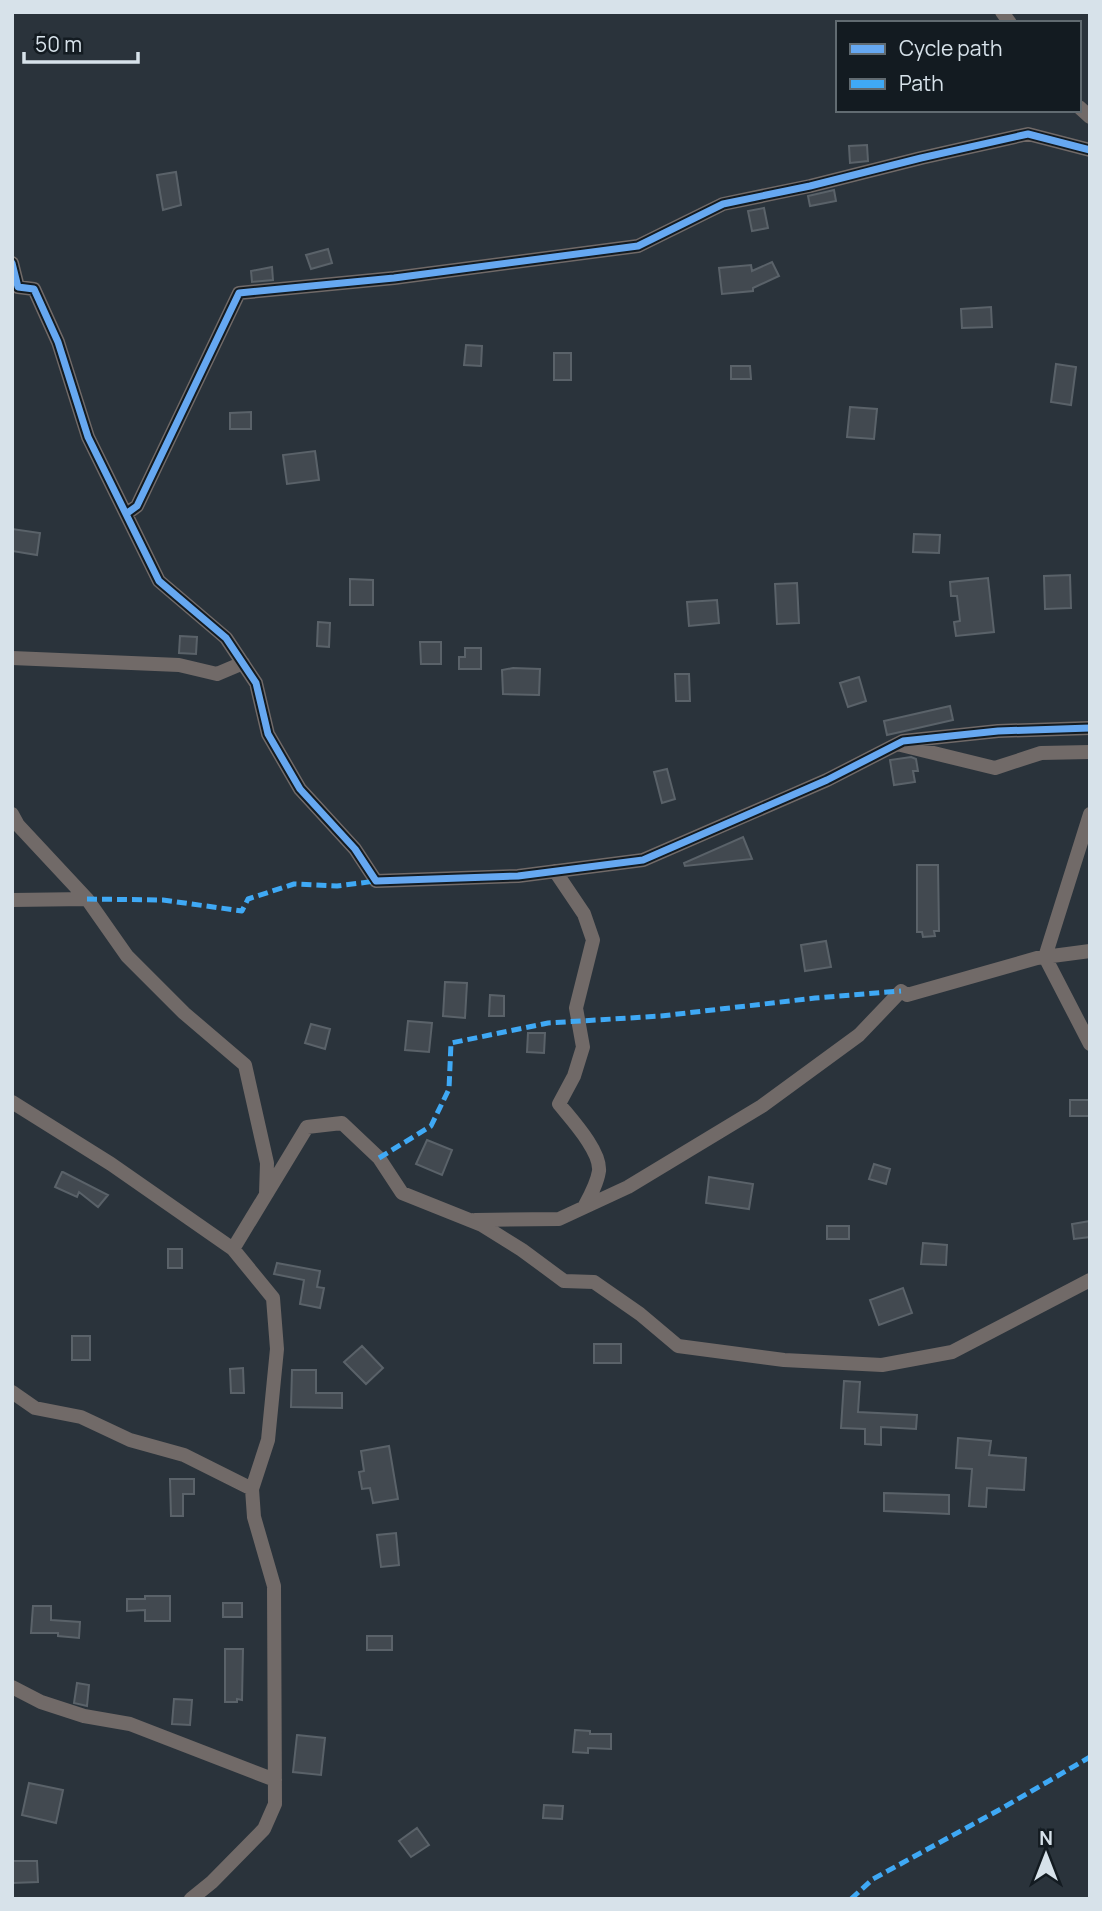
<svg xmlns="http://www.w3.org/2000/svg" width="1102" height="1911" font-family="Manrope,sans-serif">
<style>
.building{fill:#424950;stroke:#5a6269;stroke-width:2}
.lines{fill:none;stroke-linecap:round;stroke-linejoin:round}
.street{stroke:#716a68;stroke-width:14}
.quiet{stroke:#3fa9f5;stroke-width:5;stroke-dasharray:10 5;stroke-linecap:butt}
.cycleway-casing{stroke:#131b21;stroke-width:11}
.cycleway{stroke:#66a8f1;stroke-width:7}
</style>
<rect width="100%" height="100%" fill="#2a333b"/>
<path class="building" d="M 867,145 L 868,161 L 850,163 L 849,146 Z
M 176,172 L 181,205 L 163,210 L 157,175 Z
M 834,190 L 836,201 L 810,206 L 808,196 Z
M 764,208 L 768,228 L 752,231 L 748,211 Z
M 328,249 L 332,263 L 311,269 L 306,255 Z
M 772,262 L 779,276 L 753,288 L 753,291 L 722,294 L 719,268 L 751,265 L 752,271 Z
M 272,267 L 273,280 L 252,282 L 251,271 Z
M 991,307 L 992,327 L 962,328 L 961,309 Z
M 466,345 L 482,346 L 481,366 L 464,365 Z
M 554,353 L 571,353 L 571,380 L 554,380 Z
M 1056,364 L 1076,367 L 1071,405 L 1051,402 Z
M 731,366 L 750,366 L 751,379 L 731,379 Z
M 850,407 L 877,409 L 874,439 L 847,437 Z
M 251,412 L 251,429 L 230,429 L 230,413 Z
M 315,451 L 319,480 L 287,484 L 283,455 Z
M 12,529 L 40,533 L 37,555 L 12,551 Z
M 914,534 L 940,535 L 939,553 L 913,552 Z
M 1070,575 L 1071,608 L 1045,609 L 1044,576 Z
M 988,578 L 994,632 L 956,636 L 954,622 L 960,621 L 957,596 L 951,596 L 950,582 Z
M 350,579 L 373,580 L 373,605 L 350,605 Z
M 797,583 L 799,623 L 777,624 L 775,584 Z
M 717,600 L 719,623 L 689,626 L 687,602 Z
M 318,622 L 330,623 L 329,647 L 317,646 Z
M 180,636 L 197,637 L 196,654 L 179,653 Z
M 420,642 L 441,642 L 441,664 L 421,664 Z
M 465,648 L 481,648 L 481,669 L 459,669 L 459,657 L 465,657 Z
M 513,668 L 540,669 L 539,695 L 503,694 L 502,670 Z
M 675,674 L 689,674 L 690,701 L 676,701 Z
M 859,677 L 866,701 L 848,707 L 840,683 Z
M 950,706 L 953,720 L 887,735 L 884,721 Z
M 911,757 L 916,759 L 918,771 L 913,771 L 915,782 L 894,785 L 890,760 Z
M 667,769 L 675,799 L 662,803 L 654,772 Z
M 743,837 L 752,859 L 685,866 L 684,863 Z
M 917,865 L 938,865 L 939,931 L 934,931 L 935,936 L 923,937 L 922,932 L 917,932 Z
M 826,941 L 831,967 L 805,971 L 801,945 Z
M 445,982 L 467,983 L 465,1018 L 443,1016 Z
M 490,995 L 504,996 L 504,1016 L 489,1016 Z
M 408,1021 L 432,1023 L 429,1052 L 405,1050 Z
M 311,1024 L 330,1029 L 325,1049 L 305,1043 Z
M 528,1033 L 545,1033 L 544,1053 L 527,1052 Z
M 1070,1100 L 1089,1100 L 1089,1116 L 1070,1116 Z
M 427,1140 L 452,1150 L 442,1175 L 416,1164 Z
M 874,1164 L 890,1169 L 886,1184 L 869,1179 Z
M 62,1172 L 63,1172 L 108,1195 L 98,1207 L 79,1192 L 77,1197 L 55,1187 Z
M 709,1177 L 753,1184 L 749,1209 L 706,1203 Z
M 1090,1221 L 1090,1237 L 1074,1239 L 1072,1224 Z
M 827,1226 L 849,1226 L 849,1239 L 827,1239 Z
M 923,1243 L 947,1245 L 946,1265 L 921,1264 Z
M 168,1249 L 182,1249 L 182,1268 L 168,1268 Z
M 277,1263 L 320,1271 L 317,1287 L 324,1288 L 320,1308 L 300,1304 L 304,1280 L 274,1274 Z
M 903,1288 L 912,1313 L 879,1325 L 870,1300 Z
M 72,1336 L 90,1336 L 90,1360 L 72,1360 Z
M 594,1344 L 621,1344 L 621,1363 L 594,1363 Z
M 362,1346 L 383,1368 L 366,1384 L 344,1362 Z
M 243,1368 L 244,1393 L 231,1393 L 230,1369 Z
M 292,1370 L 316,1370 L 316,1393 L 342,1393 L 342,1408 L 291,1407 Z
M 844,1381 L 860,1382 L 858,1412 L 917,1415 L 916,1429 L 881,1427 L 881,1445 L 865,1444 L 865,1429 L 841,1428 Z
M 958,1438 L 991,1441 L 989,1455 L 1026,1458 L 1024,1490 L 987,1488 L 986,1507 L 969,1506 L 972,1469 L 956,1468 Z
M 389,1446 L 398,1499 L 373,1503 L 370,1488 L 362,1489 L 359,1472 L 364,1471 L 361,1451 Z
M 170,1479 L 194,1479 L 194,1494 L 183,1494 L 183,1516 L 171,1516 Z
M 884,1493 L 949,1495 L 949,1514 L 884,1511 Z
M 396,1533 L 399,1565 L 381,1567 L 377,1535 Z
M 145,1596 L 170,1596 L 170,1621 L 145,1621 L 145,1610 L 127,1611 L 127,1599 L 145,1599 Z
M 223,1603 L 242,1603 L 242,1617 L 223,1617 Z
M 33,1606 L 51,1606 L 51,1620 L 80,1622 L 79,1638 L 58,1636 L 58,1633 L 31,1633 Z
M 367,1636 L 392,1636 L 392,1650 L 367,1650 Z
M 225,1649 L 243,1649 L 242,1700 L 237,1699 L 237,1702 L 225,1702 Z
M 77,1683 L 89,1685 L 87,1706 L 74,1703 Z
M 174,1699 L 192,1700 L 190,1725 L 172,1724 Z
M 575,1730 L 590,1731 L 590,1734 L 611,1734 L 611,1749 L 588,1748 L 588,1753 L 573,1752 Z
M 297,1735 L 325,1738 L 321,1775 L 293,1772 Z
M 29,1783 L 63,1790 L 56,1823 L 22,1815 Z
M 544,1805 L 563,1806 L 562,1819 L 543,1818 Z
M 417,1828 L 429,1845 L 411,1857 L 399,1841 Z
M 12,1861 L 37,1861 L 38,1882 L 12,1883 Z"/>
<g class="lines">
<path class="street" d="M 1002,12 L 1010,23
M 1079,107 L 1090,117
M 12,263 L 18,287 L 34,289 L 58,342 L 88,437 L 159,581 L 226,638 L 256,683 L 268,734 L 300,789 L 355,849 L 376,881 L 518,876 L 643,860 L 827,780 L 903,741 L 998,731 L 1090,728
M 126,514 L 137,506 L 239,293 L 394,278 L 638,246 L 723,204 L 810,186 L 921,158 L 1028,134 L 1090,150
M 12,658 L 179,665 L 217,674 L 243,663
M 901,745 L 995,768 L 1041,753 L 1090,752
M 12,814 L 18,825 L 87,899 L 127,956 L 184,1013 L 245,1065 L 267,1163 L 266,1194
M 1090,814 L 1045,957 L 1090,1044
M 555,871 L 584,914 L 593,940 L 576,1008 L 583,1047 L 574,1076 L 559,1104 C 571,1119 601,1151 599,1171 C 597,1184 590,1196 584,1207
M 12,900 L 87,899
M 12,1102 L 111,1164 L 233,1249 L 273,1298 L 277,1349 L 268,1440 L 252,1489 L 254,1517 L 274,1586 L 275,1804 L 264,1829 L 212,1882 L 191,1899
M 475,1220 L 559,1219 L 628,1187 L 762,1106 L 859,1035 L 901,991 L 907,995 L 1037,958 L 1090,951
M 233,1249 L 307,1127 L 342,1123 L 379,1158 L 402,1193 L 482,1225 L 522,1250 L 564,1281 L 594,1282 L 640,1314 L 678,1346 L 784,1360 L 882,1365 L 952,1352 L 1090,1280
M 12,1392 L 35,1408 L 81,1417 L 130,1440 L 184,1455 L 252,1489
M 12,1687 L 41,1702 L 84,1716 L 130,1724 L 275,1780"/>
<path class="quiet" d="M 87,899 L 163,900 L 242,911 L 248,899 L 294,884 L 337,886 L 376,881
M 379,1158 L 431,1126 L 449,1089 L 451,1043 L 548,1023 L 661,1016 L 815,998 L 901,991
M 851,1899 L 873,1879 L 999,1810 L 1090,1757"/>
<g class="cycleway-casing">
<path id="cycleway" d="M 12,263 L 18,287 L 34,289 L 58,342 L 88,437 L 159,581 L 226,638 L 256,683 L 268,734 L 300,789 L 355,849 L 376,881 L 518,876 L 643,860 L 827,780 L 903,741 L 998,731 L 1090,728
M 126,514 L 137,506 L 239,293 L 394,278 L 638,246 L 723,204 L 810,186 L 921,158 L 1028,134 L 1090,150"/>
</g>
<use href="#cycleway" class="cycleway"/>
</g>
<rect width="1102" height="1911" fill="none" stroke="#d7e2ea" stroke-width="28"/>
<rect x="836" y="21" width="245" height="91" fill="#131b21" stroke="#616b71" stroke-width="2"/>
<rect x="850" y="44" width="35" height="10" fill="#66a8f1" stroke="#616b71" stroke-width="2"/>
<text x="899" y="56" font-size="21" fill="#d7e2ea">Cycle path</text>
<rect x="850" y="79" width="35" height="10" fill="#3fa9f5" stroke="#616b71" stroke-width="2"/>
<text x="899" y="91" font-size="21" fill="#d7e2ea">Path</text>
<g transform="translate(1046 1855)" stroke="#131b21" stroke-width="5" paint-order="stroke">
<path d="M0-5L12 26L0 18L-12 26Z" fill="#d7e2ea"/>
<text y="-10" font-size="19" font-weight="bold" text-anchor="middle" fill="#d7e2ea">N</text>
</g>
<path d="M24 52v10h114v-10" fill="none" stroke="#d7e2ea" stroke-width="3.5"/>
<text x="35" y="52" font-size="21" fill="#d7e2ea" stroke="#131b21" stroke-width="5" paint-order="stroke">50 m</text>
</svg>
